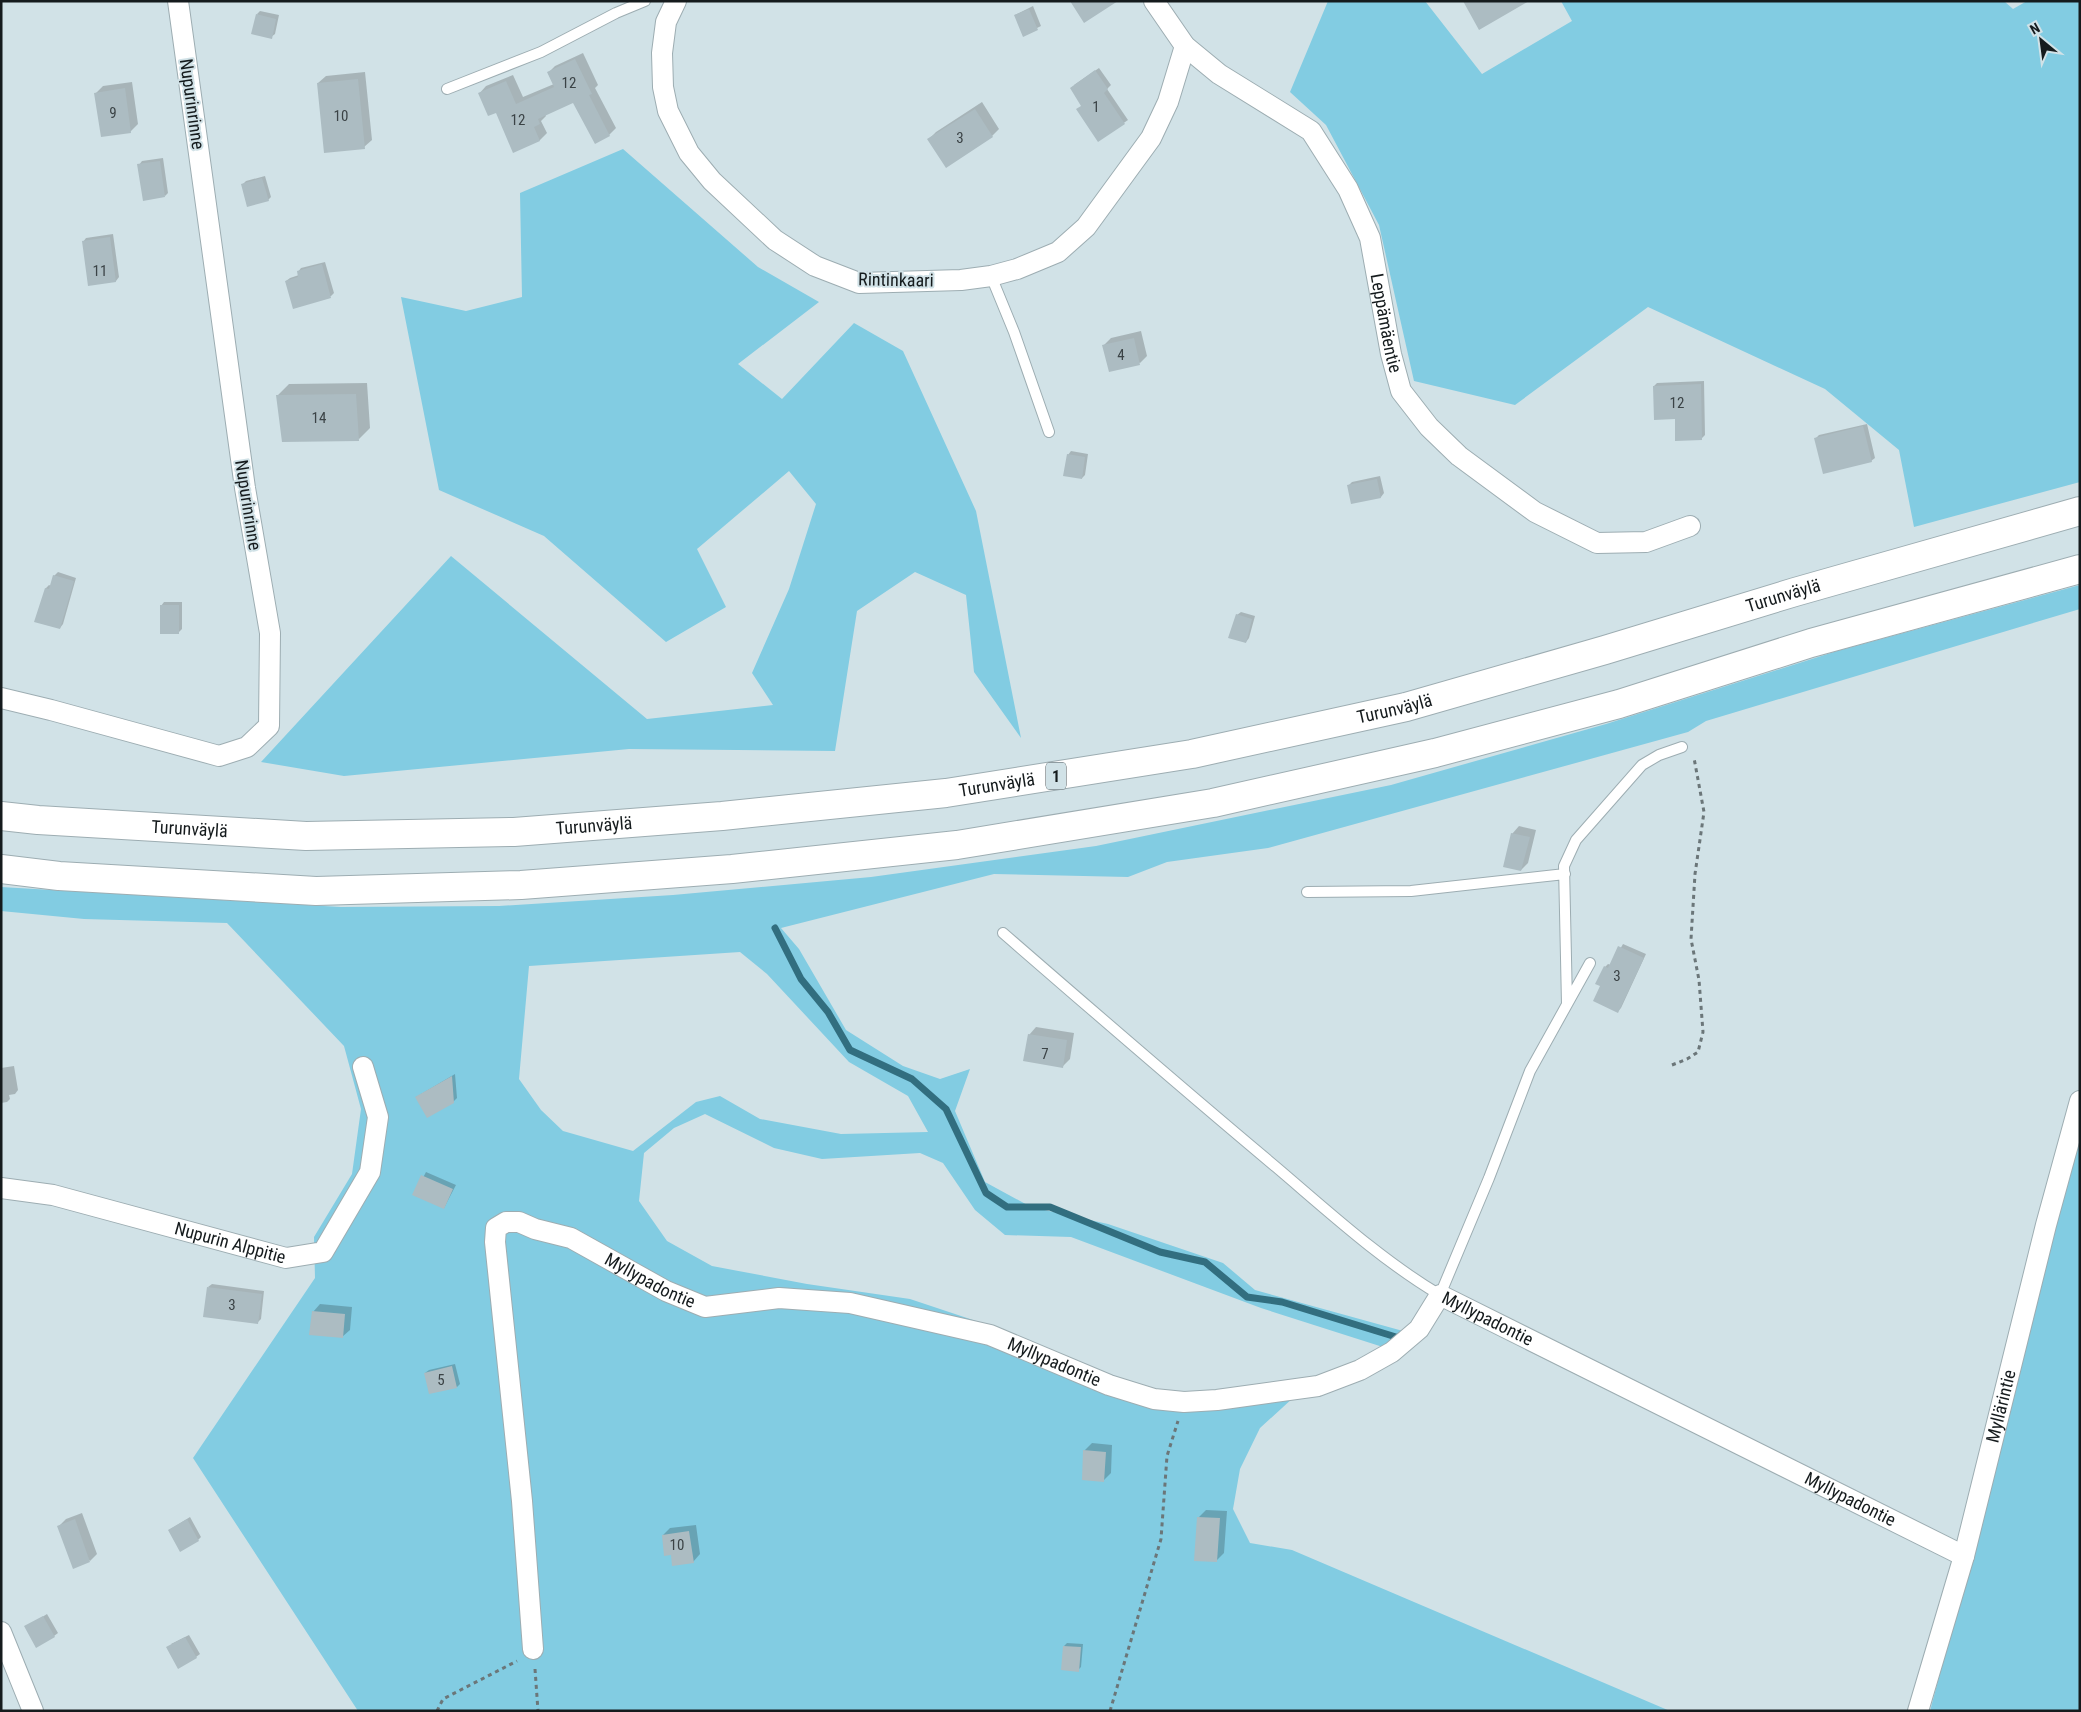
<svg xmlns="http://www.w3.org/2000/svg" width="2081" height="1712" font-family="'Roboto Condensed',sans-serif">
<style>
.green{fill:#82cce2;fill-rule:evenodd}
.shadow{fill:#0003}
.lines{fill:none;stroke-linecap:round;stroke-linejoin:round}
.stream{stroke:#326e7f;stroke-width:7}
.building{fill:#acbcc2}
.service-casing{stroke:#9dadb2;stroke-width:12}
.minor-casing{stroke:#9dadb2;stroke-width:22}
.motorway-casing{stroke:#9dadb2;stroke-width:30}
.path{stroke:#6b7679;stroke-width:3;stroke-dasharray:4 4;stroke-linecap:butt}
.service{stroke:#fff;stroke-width:10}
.minor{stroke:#fff;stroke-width:20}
.motorway{stroke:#fff;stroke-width:28}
.labels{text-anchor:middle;stroke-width:4;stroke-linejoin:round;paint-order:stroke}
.number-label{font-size:15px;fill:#3b4346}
.shield{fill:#d1e2e7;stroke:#4d575a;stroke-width:1}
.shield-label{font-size:16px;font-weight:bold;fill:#151b1d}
.street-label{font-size:18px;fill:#151b1d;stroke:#d1e2e7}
</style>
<rect width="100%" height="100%" fill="#d1e2e7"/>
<path class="green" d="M 1328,1 L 1425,1 L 1482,74 L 1572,21 L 1561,1 L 2004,1 L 2013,9 L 2027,1 L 2080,1 L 2080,482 L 1914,527 L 1899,450 L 1825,389 L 1648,307 L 1515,405 L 1414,381 L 1379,225 L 1326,125 L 1290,92 Z
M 623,149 L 758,267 L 819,302 L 738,364 L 782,399 L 854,323 L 903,351 L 976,511 L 1021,738 L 974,672 L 966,595 L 915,572 L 857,611 L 835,751 L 629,749 L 344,776 L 261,762 L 451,556 L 647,719 L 773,705 L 752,673 L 789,589 L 816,504 L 789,471 L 697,549 L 726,607 L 666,642 L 544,536 L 439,490 L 401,297 L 466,311 L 522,297 L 520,193 Z
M 2080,585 L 2080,609 L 1706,721 L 1688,732 L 1268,848 L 1167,862 L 1128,877 L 994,874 L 781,928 L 799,949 L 846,1030 L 903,1066 L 940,1079 L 970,1069 L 955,1111 L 985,1182 L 1031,1207 L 1108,1224 L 1223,1263 L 1255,1290 L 1403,1331 L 1386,1348 L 1261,1308 L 1071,1237 L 1005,1235 L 975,1210 L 943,1163 L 920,1153 L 822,1159 L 774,1148 L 705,1114 L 674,1128 L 644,1153 L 639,1201 L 667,1241 L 712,1266 L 807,1284 L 910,1299 L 1003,1330 L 1146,1389 L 1193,1397 L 1294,1397 L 1260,1428 L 1240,1469 L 1233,1509 L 1250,1543 L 1292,1550 L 1670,1711 L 358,1711 L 193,1458 L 315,1278 L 314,1237 L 352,1174 L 361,1109 L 344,1046 L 227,923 L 84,919 L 1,911 L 1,887 L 341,907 L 499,906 L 673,895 L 871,877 L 1096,846 L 1391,785 L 1606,724 L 1837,651 ZM 740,952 L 767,974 L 849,1062 L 908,1096 L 928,1132 L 841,1134 L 760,1119 L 720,1096 L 696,1102 L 633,1151 L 563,1131 L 541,1110 L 519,1079 L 529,966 Z
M 2080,1129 L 2080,1711 L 1930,1711 L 1963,1587 Z"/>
<path class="shadow" d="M 1033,6 L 1041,26 L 1023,35 L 1015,15 Z
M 260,11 L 279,15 L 275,34 L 271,37 L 257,14 Z
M 583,53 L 598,85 L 595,88 L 616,128 L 609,135 L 573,101 L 545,114 L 546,116 L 541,121 L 547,133 L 540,140 L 514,151 L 496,111 L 479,94 L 486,86 L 513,75 L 523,97 L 554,84 L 548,73 L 555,66 Z
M 1099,68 L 1111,85 L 1107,89 L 1128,120 L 1099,140 L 1074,85 Z
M 365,72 L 372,140 L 364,147 L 318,83 L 326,76 Z
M 132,82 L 138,124 L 130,132 L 96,93 L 103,86 Z
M 982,102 L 999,129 L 992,136 L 929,139 L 936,132 Z
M 163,158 L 168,193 L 165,196 L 139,165 L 142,161 Z
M 265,176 L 271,197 L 268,200 L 242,185 L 246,181 Z
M 113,234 L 119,277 L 116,281 L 89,285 L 83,242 L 86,238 Z
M 325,262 L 334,293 L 331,296 L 294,307 L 286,281 L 290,278 L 299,275 L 298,272 L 301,268 Z
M 1141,331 L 1147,356 L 1140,363 L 1104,345 L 1111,338 Z
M 1704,381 L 1705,435 L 1702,438 L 1676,418 L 1654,386 L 1657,383 Z
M 367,383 L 370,428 L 359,439 L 278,395 L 289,384 Z
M 1867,424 L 1875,458 L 1871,461 L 1816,438 L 1819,435 Z
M 1071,451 L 1088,454 L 1085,475 L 1082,478 L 1068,455 Z
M 1380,476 L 1384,493 L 1381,497 L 1352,503 L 1348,486 L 1352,482 Z
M 58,572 L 76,578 L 63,624 L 60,628 L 36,621 L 46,588 L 49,585 L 51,586 L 54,576 Z
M 164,602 L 182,602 L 182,629 L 178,633 L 161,606 Z
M 1241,612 L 1255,616 L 1249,638 L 1246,642 L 1237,615 Z
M 1519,826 L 1536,830 L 1528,863 L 1521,870 L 1512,834 Z
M 1623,944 L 1646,954 L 1621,1008 L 1618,1011 L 1602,986 L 1605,967 L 1608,964 L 1611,965 Z
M 1036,1027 L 1074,1033 L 1070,1059 L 1063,1066 L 1029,1035 Z
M 14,1066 L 18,1090 L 15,1094 L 9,1095 L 10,1099 L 7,1102 L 1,1103 L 1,1068 Z
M 455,1074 L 457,1098 L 453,1102 L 416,1097 Z
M 426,1172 L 456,1185 L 444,1208 L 414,1195 Z
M 212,1284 L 264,1291 L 261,1319 L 258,1322 L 208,1287 Z
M 320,1304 L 352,1307 L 350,1330 L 342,1337 L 313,1312 Z
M 455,1364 L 460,1384 L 457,1387 L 425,1373 L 429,1370 Z
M 1092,1443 L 1112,1445 L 1111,1473 L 1103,1481 L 1084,1451 Z
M 1206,1510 L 1227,1511 L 1224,1553 L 1216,1561 L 1198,1518 Z
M 82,1513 L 97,1554 L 90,1561 L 59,1526 L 66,1519 Z
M 190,1517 L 201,1537 L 198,1540 L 169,1530 Z
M 696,1525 L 700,1554 L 693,1562 L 672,1554 L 663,1535 L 670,1528 Z
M 47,1614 L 58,1633 L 54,1636 L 26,1627 Z
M 189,1635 L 200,1654 L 196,1657 L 171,1644 Z
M 1067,1643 L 1083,1644 L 1081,1667 L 1078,1670 L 1064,1646 Z"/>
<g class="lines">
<path class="stream" d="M 775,928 L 801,979 L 828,1012 L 850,1050 L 912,1079 L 946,1109 L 986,1193 L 1007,1207 L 1050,1207 L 1160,1252 L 1205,1262 L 1247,1297 L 1282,1302 L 1396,1337"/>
</g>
<path class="building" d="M 1070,1 L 1118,1 L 1084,23 Z
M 1463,1 L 1529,1 L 1479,30 Z
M 1029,9 L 1038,30 L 1023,37 L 1014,15 Z
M 256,14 L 276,19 L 272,39 L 251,34 Z
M 575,59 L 592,94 L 589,95 L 610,136 L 595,144 L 573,103 L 538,119 L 540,124 L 534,127 L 540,141 L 513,153 L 496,113 L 488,116 L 478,93 L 506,81 L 516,104 L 554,87 L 547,72 Z
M 1095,70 L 1108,89 L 1104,93 L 1125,124 L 1098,142 L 1076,109 L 1081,106 L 1070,88 Z
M 358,79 L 365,149 L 324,153 L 317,83 Z
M 125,88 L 131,133 L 101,137 L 94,93 Z
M 975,109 L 993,137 L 946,168 L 927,139 Z
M 160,161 L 165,197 L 143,201 L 137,164 Z
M 262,178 L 269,201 L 247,207 L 241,184 Z
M 110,237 L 116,282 L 88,286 L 82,241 Z
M 322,264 L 331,298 L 293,309 L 285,281 L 298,277 L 297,271 Z
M 1134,338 L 1140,365 L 1109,372 L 1102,345 Z
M 1701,384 L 1702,440 L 1675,441 L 1675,419 L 1654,420 L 1653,386 Z
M 356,394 L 359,441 L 282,442 L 276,395 Z
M 1863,426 L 1872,462 L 1823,474 L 1814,438 Z
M 1067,454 L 1085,457 L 1082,479 L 1063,476 Z
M 1377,479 L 1381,498 L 1351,504 L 1347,485 Z
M 53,575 L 74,581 L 60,629 L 34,622 L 45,588 L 49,589 Z
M 160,605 L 179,605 L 179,634 L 160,634 Z
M 1236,614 L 1252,619 L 1246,643 L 1228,638 Z
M 1511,833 L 1530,837 L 1521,871 L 1503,867 Z
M 1618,946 L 1644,958 L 1618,1013 L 1593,1001 L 1600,986 L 1595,984 L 1604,966 L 1608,968 Z
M 1028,1034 L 1067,1040 L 1063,1068 L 1023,1061 Z
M 452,1076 L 454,1103 L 427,1118 L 415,1097 Z
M 421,1175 L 453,1189 L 444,1209 L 412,1195 Z
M 207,1287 L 262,1294 L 258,1324 L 203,1317 Z
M 312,1311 L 345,1314 L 343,1338 L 309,1335 Z
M 452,1366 L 457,1388 L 429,1394 L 424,1373 Z
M 1083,1450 L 1106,1452 L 1104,1482 L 1082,1480 Z
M 1197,1517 L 1220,1518 L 1217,1562 L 1194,1561 Z
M 75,1519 L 90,1562 L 73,1569 L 57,1526 Z
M 187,1519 L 199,1541 L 180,1552 L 168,1530 Z
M 689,1531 L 694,1563 L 672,1566 L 671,1555 L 664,1556 L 662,1535 Z
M 43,1616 L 55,1637 L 36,1648 L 24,1626 Z
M 185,1637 L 197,1658 L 178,1669 L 166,1647 Z
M 1063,1646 L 1081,1647 L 1079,1672 L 1061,1670 Z"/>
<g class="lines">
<g class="service-casing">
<path id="service" d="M 447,89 L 541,52 L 616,13 L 645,1
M 991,276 L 1014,332 L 1049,432
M 1307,892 L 1411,891 L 1565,874
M 1003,933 C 1094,1012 1184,1090 1276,1167 C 1329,1212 1381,1260 1440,1295 L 1489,1178 L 1530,1071 L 1590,963
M 1567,1004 L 1564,866 L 1576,840 L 1642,765 L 1659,755 L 1682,747"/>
</g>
<g class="minor-casing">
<g id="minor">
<path d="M 676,1 L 666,22 L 662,53 L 663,87 L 668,111 L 689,153 L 712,181 L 775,240 L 815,266 L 859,283 L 961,280 L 991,276 L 1017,269 L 1058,252 L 1086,227 L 1151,138 L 1168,102 L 1185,46"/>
<path id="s1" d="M 1154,1 L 1185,46 L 1219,74 L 1311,131 L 1348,189 L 1370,238 L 1391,354 L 1401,391 L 1429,427 L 1459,456 L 1535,512 L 1597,543 L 1646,542 L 1690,526"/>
<path d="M 1,698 L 51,710 L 219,756 L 247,747 L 269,726 L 270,633 L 245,488 L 178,1"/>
<path id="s2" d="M 1,1188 L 53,1195 L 286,1258 L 323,1252 L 370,1172 L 378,1117 L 363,1067"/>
<path d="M 1,1632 L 33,1711"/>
<path id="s3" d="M 533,1649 L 522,1501 L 495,1242 L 496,1228 L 506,1222 L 519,1222 L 535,1229 L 571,1238 L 666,1291 L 705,1307 L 779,1298 L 850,1303 L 990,1335 L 1109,1385 L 1154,1399 L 1184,1402 L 1217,1400 L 1318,1386 L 1360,1370 L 1392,1352 L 1419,1329 L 1440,1295 L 1964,1556"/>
<path id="s4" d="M 1918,1711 L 1964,1556 L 2046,1225 L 2080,1101"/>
</g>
</g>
<g class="motorway-casing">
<g id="motorway">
<path id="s5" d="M 1,816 L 38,820 L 306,836 L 514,832 L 722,816 L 946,793 L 1192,754 L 1406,707 L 1605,650 L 1795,592 L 2080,511"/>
<path d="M 1,869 L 59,876 L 316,891 L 521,885 L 732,869 L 957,845 L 1213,803 L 1435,753 L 1619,704 L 1811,643 L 2080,569"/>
</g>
</g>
<path class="path" d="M 1672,1065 L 1687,1059 L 1698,1052 L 1703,1032 L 1699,980 L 1691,939 L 1695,874 L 1704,812 L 1694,758
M 535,1669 L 538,1711
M 437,1711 L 443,1699 L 517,1661
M 1110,1711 L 1161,1539 L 1167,1456 L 1178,1421"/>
<use href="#service" class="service"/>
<use href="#minor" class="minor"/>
<use href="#motorway" class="motorway"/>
</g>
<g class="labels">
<g class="number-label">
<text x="569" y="88">12</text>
<text x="1096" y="112">1</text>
<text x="113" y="118">9</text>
<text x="341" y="121">10</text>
<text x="518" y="125">12</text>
<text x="960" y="143">3</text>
<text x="100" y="276">11</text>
<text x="1121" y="360">4</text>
<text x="1677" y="408">12</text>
<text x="319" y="423">14</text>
<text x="1617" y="981">3</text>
<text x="1045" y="1059">7</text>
<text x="232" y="1310">3</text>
<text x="441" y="1385">5</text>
<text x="677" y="1550">10</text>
</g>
<rect class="shield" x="1046" y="762.5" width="20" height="27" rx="4"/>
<g class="shield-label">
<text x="1056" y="782">1</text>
</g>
<g class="street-label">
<text transform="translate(192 104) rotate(82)" y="6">Nupurinrinne</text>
<text transform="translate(896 280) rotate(1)" y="6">Rintinkaari</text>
<text dy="6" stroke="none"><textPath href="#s1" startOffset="416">Leppämäentie</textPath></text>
<text transform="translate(248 505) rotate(81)" y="6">Nupurinrinne</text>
<text dy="6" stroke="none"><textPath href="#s5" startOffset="1809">Turunväylä</textPath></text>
<text dy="6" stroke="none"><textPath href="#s5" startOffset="1404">Turunväylä</textPath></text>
<text dy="6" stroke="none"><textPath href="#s5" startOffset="999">Turunväylä</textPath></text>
<text dy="6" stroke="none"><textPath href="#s5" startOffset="594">Turunväylä</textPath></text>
<text dy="6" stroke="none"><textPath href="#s5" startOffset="189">Turunväylä</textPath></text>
<text dy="6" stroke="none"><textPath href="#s2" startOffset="236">Nupurin Alppitie</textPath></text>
<text dy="6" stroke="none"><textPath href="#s3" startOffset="592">Myllypadontie</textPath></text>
<text dy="6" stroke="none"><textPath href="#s3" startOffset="1494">Myllypadontie</textPath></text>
<text dy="6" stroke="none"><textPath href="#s3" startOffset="1012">Myllypadontie</textPath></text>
<text dy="6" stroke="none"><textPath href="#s4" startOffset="316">Myllärintie</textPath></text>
<text dy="6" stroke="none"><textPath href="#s3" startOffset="1899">Myllypadontie</textPath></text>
</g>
</g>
<rect width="2081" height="1712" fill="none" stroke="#151b1d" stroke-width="5"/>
<g transform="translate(2041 40) rotate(331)" stroke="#d1e2e7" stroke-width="4" paint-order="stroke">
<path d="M0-4L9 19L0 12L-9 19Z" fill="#151b1d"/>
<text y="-8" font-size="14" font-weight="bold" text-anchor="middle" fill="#151b1d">N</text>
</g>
</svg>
